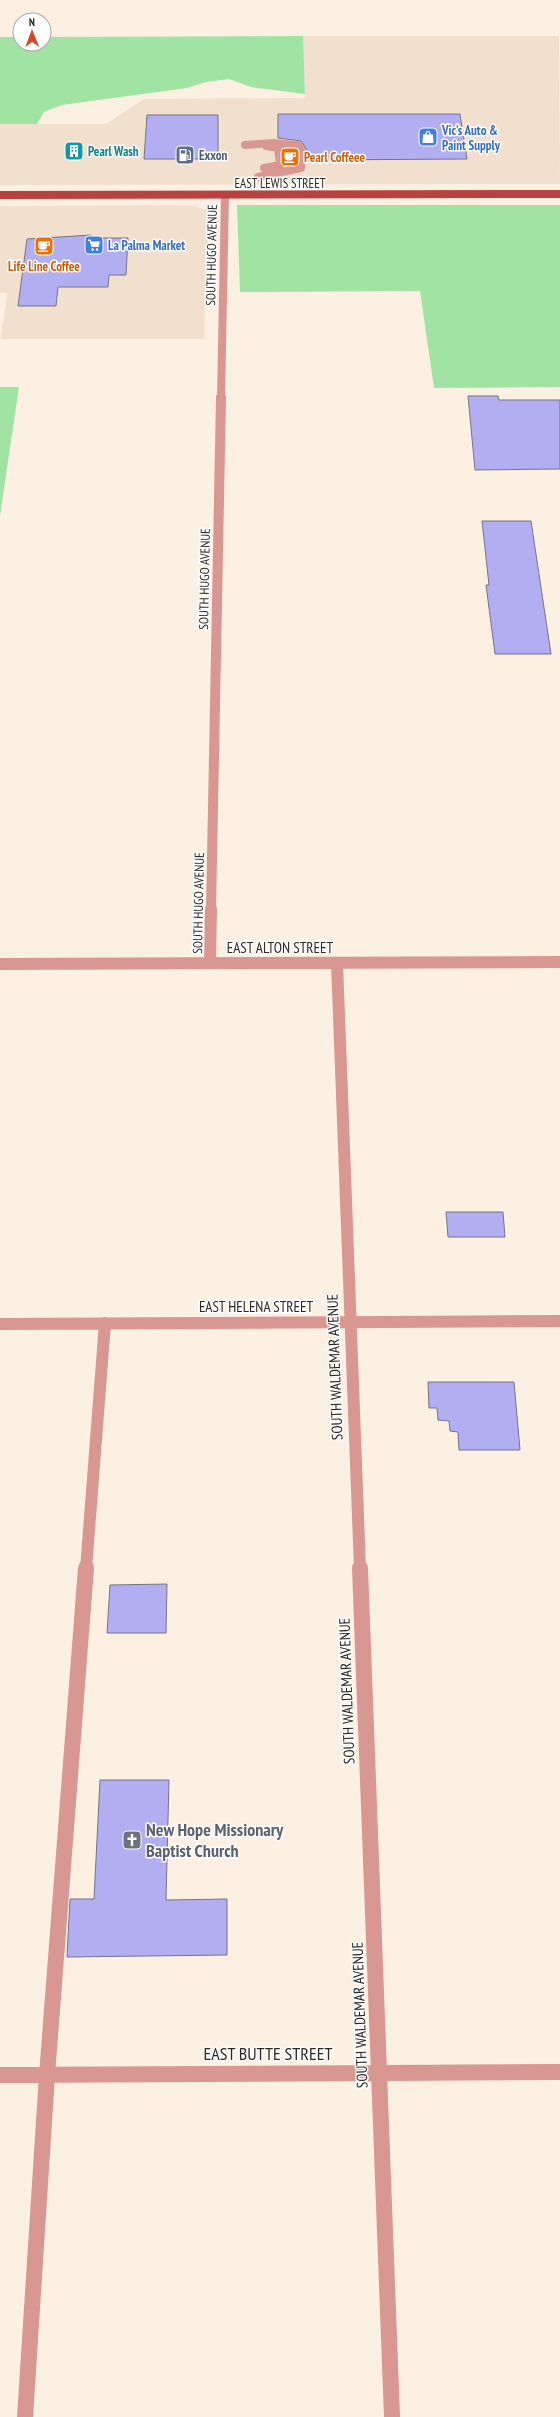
<svg xmlns="http://www.w3.org/2000/svg" width="560" height="2417" font-family="'PT Sans Narrow',sans-serif">
<style>
.commercial{fill:#f2e0cf}
.green{fill:#a0e3a3}
.building{fill:#b2aef2;stroke:#757584}
.lines{fill:none;stroke-linecap:round;stroke-linejoin:round}
.minor-far3{stroke:#d99792;stroke-width:8}
.minor-far2{stroke:#d99792;stroke-width:10}
.minor-far1{stroke:#d99792;stroke-width:12}
.minor{stroke:#d99792;stroke-width:16}
.major{stroke:#b84241;stroke-width:8}
.labels{text-anchor:middle;stroke-width:3;stroke-linejoin:round;paint-order:stroke}
.far-shop-label{font-size:13px;font-weight:bold;fill:#366cbe;stroke:#fff;text-anchor:start}
.far-culture-label{font-size:13px;font-weight:bold;fill:#0d838f;stroke:#fff;text-anchor:start}
.far-service-label{font-size:13px;font-weight:bold;fill:#4e5e75;stroke:#fff;text-anchor:start}
.far-food-label{font-size:13px;font-weight:bold;fill:#c56008;stroke:#fff;text-anchor:start}
.far-street-label{font-size:13px;fill:#2c2823;stroke:#fff}
.street-label{font-size:15px;fill:#2c2823;stroke:#fff}
.near-worship-label{font-size:18px;font-weight:bold;fill:#5b616d;stroke:#fff;text-anchor:start}
.near-street-label{font-size:18px;fill:#2c2823;stroke:#fff}
</style>
<rect width="100%" height="100%" fill="#fbf0e2"/>
<path class="commercial" d="M 303,36 L 559,36 L 560,184 L 0,185 L 0,124 L 106,124 L 144,99 L 305,98 Z
M 192,205 L 209,211 L 204,339 L 1,339 L 7,293 L 0,293 L 0,206 Z"/>
<path class="green" d="M 303,36 L 305,94 L 251,87 L 229,79 L 206,82 L 187,88 L 62,105 L 44,112 L 37,124 L 0,124 L 0,37 L 20,37 L 20,44 L 44,44 L 44,37 Z
M 237,205 L 560,205 L 560,387 L 434,388 L 420,291 L 240,292 Z
M 0,387 L 19,387 L 0,516 Z"/>
<path class="building" d="M 278,114 L 460,114 L 467,159 L 307,160 L 307,150 L 301,141 L 278,138 Z
M 147,115 L 218,115 L 218,159 L 144,159 Z
M 283,149 L 295,150 L 296,160 L 285,160 Z
M 91,235 L 90,238 L 128,238 L 126,275 L 109,275 L 108,287 L 58,287 L 56,306 L 18,306 L 27,239 Z
M 468,396 L 498,396 L 499,400 L 560,400 L 560,469 L 475,470 Z
M 482,521 L 531,521 L 551,654 L 495,654 L 486,585 L 489,585 Z
M 446,1212 L 503,1212 L 505,1237 L 448,1237 Z
M 428,1382 L 514,1382 L 520,1450 L 459,1450 L 458,1432 L 450,1431 L 449,1421 L 438,1420 L 437,1408 L 429,1408 Z
M 167,1584 L 166,1633 L 107,1633 L 110,1585 Z
M 100,1780 L 169,1780 L 166,1900 L 227,1899 L 227,1955 L 67,1957 L 70,1899 L 94,1899 Z"/>
<g class="lines">
<path class="minor-far3" d="M 245,145 L 273,143 L 298,145 L 302,150 L 301,168 L 258,177
M 264,168 L 280,165 L 278,148 L 266,146
M 221,398 L 225,195"/>
<path class="minor-far2" d="M 211,910 L 221,397"/>
<path class="minor-far1" d="M 210,963 L 211,909
M 337,963 L 360,1569
M 0,964 L 560,962
M 0,1324 L 560,1321
M 86,1569 L 105,1323"/>
<path class="minor" d="M 360,1568 L 392,2417
M 0,2075 L 560,2072
M 25,2417 L 47,2075 L 86,1568"/>
<path class="major" d="M 0,195 L 560,194"/>
</g>
<defs>
<g id="shop-square" transform="scale(1)"><rect x="-9" y="-9" width="18" height="18" rx="4" fill="#3f7fe0" stroke="#fff"/><path d="M-5-2.5h2.3a2.7 3.5 0 0 1 5.4 0H5L5.5 6h-11ZM-1.5-2.5h3a1.5 2.3 0 0 0-3 0Z" fill="#fff"/></g>
<g id="building-square" transform="scale(1)"><rect x="-9" y="-9" width="18" height="18" rx="4" fill="#0f9aa8" stroke="#fff"/><path d="M-4-6H4V6H1V3H-1V6H-4ZM-2.5-4.3h1.7v1.8h-1.7ZM.8-4.3h1.7v1.8H.8ZM-2.5-1h1.7V.8h-1.7ZM.8-1h1.7V.8H.8Z" fill="#fff"/></g>
<g id="fuel-square" transform="scale(1)"><rect x="-9" y="-9" width="18" height="18" rx="4" fill="#5c6f8a" stroke="#fff"/><path d="M-5.5-6h7V0h2V4h1.3V-2.5L3-4.5l.8-.8L6-3V5H2.5V1h-1V6h-7ZM-4.2-4.7v3.2H.2V-4.7Z" fill="#fff"/></g>
<g id="cafe-square" transform="scale(1)"><rect x="-9" y="-9" width="18" height="18" rx="4" fill="#e8710a" stroke="#fff"/><path d="M-5.5-4.5H6V0H3Q3 3.5 0 3.5H-2.5Q-5.5 3.5-5.5 0ZM3-3.2v2h1.7v-2ZM-6 4.5H4V6H-6Z" fill="#fff"/></g>
<g id="supermarket-square" transform="scale(1)"><rect x="-9" y="-9" width="18" height="18" rx="4" fill="#3f7fe0" stroke="#fff"/><path d="M-6-5.5h2.5l.6 2H6L4.5 2H-2.5L-4.4-4H-6ZM-1.5 3.2a1.3 1.3 0 1 0 .1 0ZM3 3.2a1.3 1.3 0 1 0 .1 0Z" fill="#fff"/></g>
<g id="church-square" transform="scale(1)"><rect x="-9" y="-9" width="18" height="18" rx="4" fill="#6b7280" stroke="#fff"/><path d="M-1.2-6h2.4v3.5h3.3v2.4h-3.3V6h-2.4V-.1h-3.3v-2.4h3.3Z" fill="#fff"/></g>
</defs>
<g fill-rule="evenodd">
<use href="#shop-square" x="428" y="137"/>
<use href="#building-square" x="74" y="151"/>
<use href="#fuel-square" x="185" y="155"/>
<use href="#cafe-square" x="290" y="157"/>
<use href="#supermarket-square" x="94" y="245"/>
<use href="#cafe-square" x="44" y="246"/>
<use href="#church-square" x="132" y="1840"/>
</g>
<g class="labels">
<g class="far-shop-label">
<text x="442" y="135">Vic's Auto &amp;<tspan x="442" dy="15">Paint Supply</tspan></text>
<text x="108" y="250">La Palma Market</text>
</g>
<g class="far-culture-label">
<text x="88" y="156">Pearl Wash</text>
</g>
<g class="far-service-label">
<text x="199" y="160">Exxon</text>
</g>
<g class="far-food-label">
<text x="304" y="162">Pearl Coffeee</text>
<text x="44" y="271" text-anchor="middle">Life Line Coffee</text>
</g>
<g class="far-street-label">
<text x="280" y="188">EAST LEWIS STREET</text>
<text transform="translate(211 255) rotate(-89)" y="5">SOUTH HUGO AVENUE</text>
<text transform="translate(204 579) rotate(-89)" y="5">SOUTH HUGO AVENUE</text>
<text transform="translate(198 903) rotate(-89)" y="5">SOUTH HUGO AVENUE</text>
</g>
<g class="street-label">
<text x="280" y="953">EAST ALTON STREET</text>
<text x="256" y="1312">EAST HELENA STREET</text>
<text transform="translate(335 1367) rotate(-92)" y="5">SOUTH WALDEMAR AVENUE</text>
<text transform="translate(347 1691) rotate(-92)" y="5">SOUTH WALDEMAR AVENUE</text>
<text transform="translate(360 2015) rotate(-92)" y="5">SOUTH WALDEMAR AVENUE</text>
</g>
<g class="near-worship-label">
<text x="146" y="1836">New Hope Missionary<tspan x="146" dy="21">Baptist Church</tspan></text>
</g>
<g class="near-street-label">
<text x="268" y="2060">EAST BUTTE STREET</text>
</g>
</g>
<g transform="translate(32 32) rotate(359)"><circle r="19" fill="#ffffff" stroke="#aba9a7"/>
<path d="M0-3L7 15L0 10L-7 15Z" fill="#d44a29"/>
<text y="-6" font-size="11" font-weight="bold" text-anchor="middle" fill="#2c2823">N</text>
</g>
</svg>
